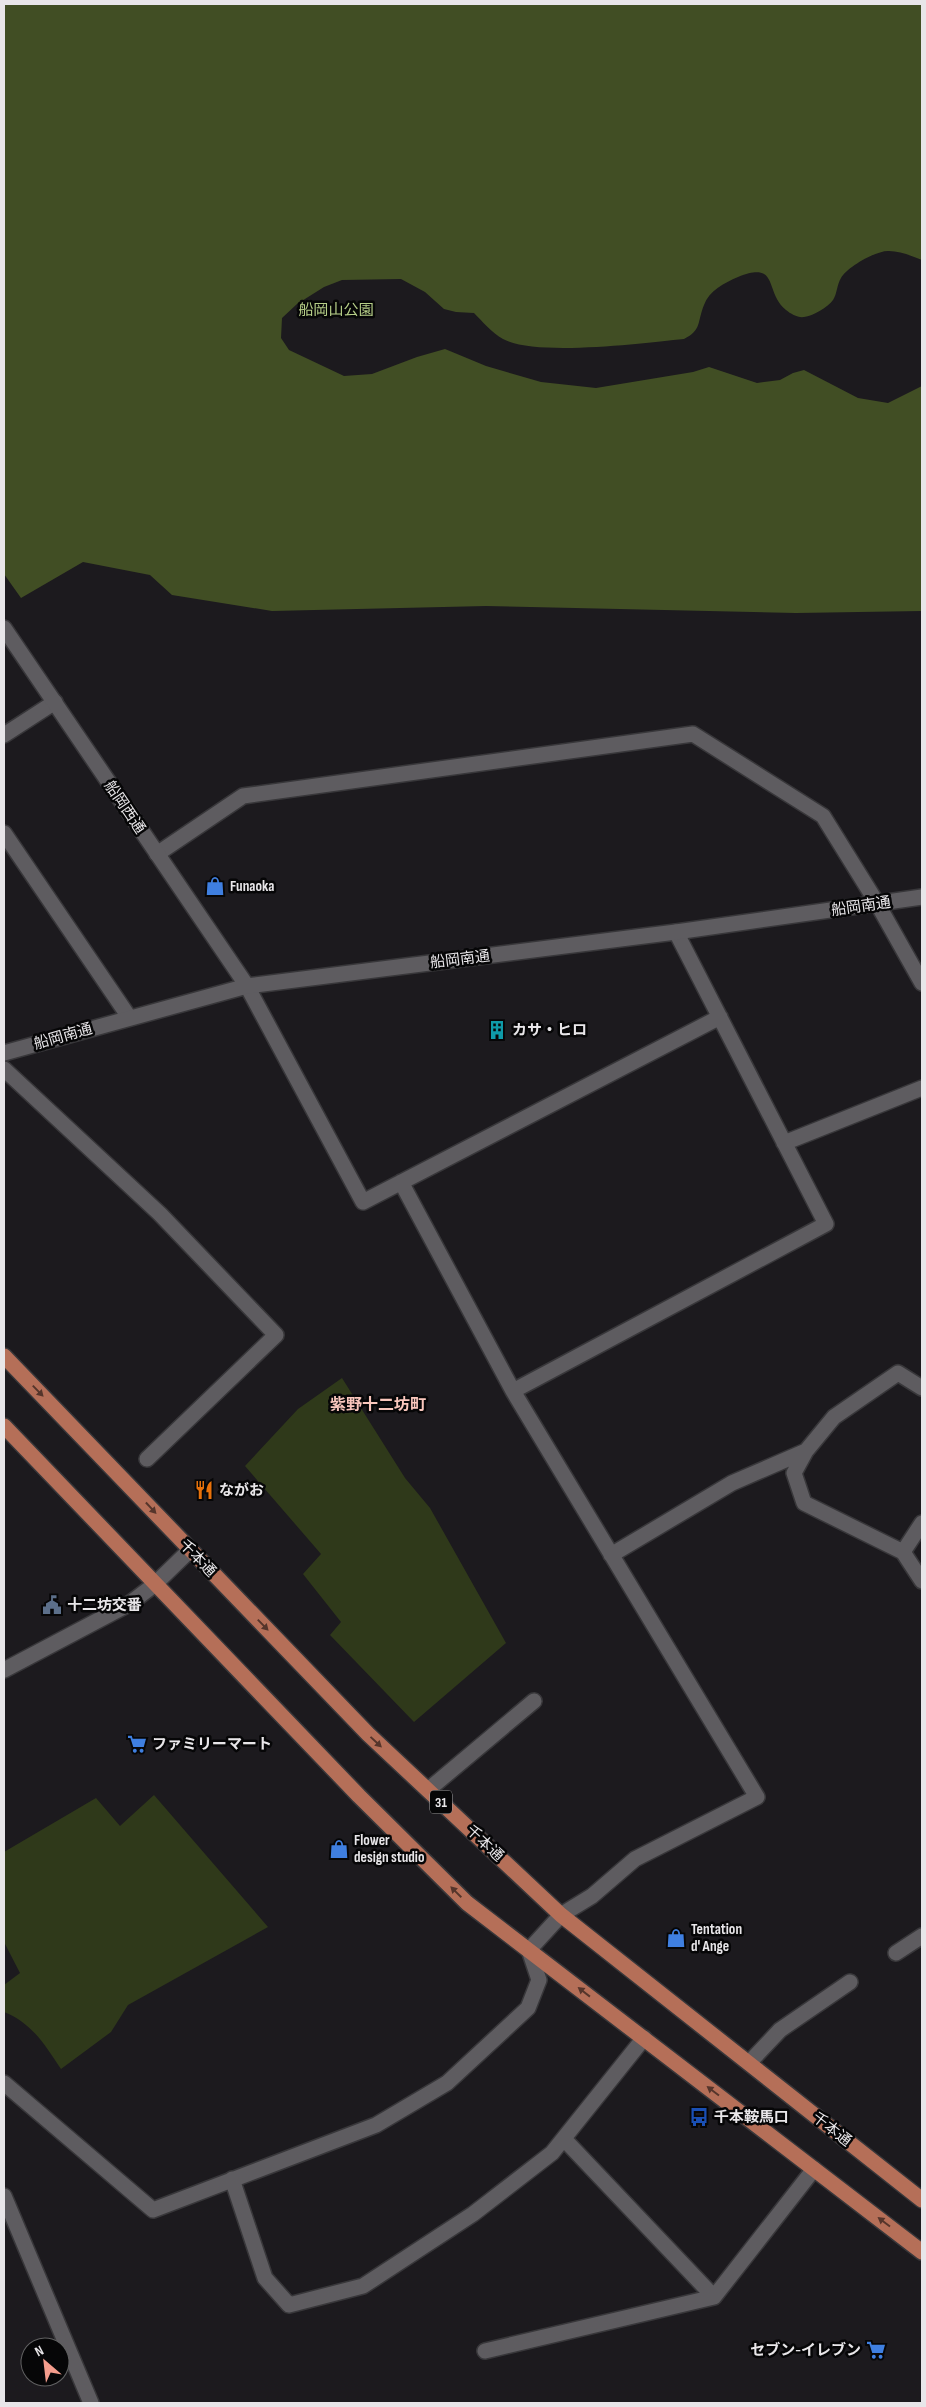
<svg xmlns="http://www.w3.org/2000/svg" width="926" height="2407" font-family="'Sofia Sans Condensed','Noto Sans JP',sans-serif">
<style>
.green{fill:#2f391a}
.forest{fill:#414e24}
.lines{fill:none;stroke-linecap:round;stroke-linejoin:round}
.service-casing{stroke:#38373a;stroke-width:18}
.minor-casing{stroke:#38373a;stroke-width:18}
.primary-casing{stroke:#38373a;stroke-width:18}
.service{stroke:#5e5c60;stroke-width:15}
.minor{stroke:#5e5c60;stroke-width:15}
.primary{stroke:#b56f58;stroke-width:15}
.oneway{fill:#55352b}
.labels{text-anchor:middle;stroke-width:5;stroke-linejoin:round;paint-order:stroke}
.shield{fill:#060607;stroke:#a4a3a5;stroke-width:1}
.shield-label{font-size:14px;font-weight:bold;fill:#e8e6e9}
.park-label{font-size:15px;fill:#b6ce88;stroke:#060607}
.street-label{font-size:15px;fill:#e8e6e9;stroke:#060607}
.poi-label{font-size:15px;font-weight:bold;fill:#e8e6e9;stroke:#060607;text-anchor:start}
.neighbourhood-label{font-size:16px;font-weight:bold;fill:#fac7bd;stroke:#060607}
</style>
<rect width="100%" height="100%" fill="#1c1a1e"/>
<path class="green" d="M 342,1378 L 405,1478 L 430,1508 L 506,1643 L 414,1722 L 330,1635 L 341,1622 L 303,1574 L 321,1554 L 245,1466 L 298,1409 Z
M 154,1795 L 268,1927 L 128,2005 L 111,2032 L 61,2069 C 45,2045 32,2023 4,2012 L 4,1985 L 20,1973 L 4,1942 L 4,1852 L 96,1798 L 120,1826 Z"/>
<path class="forest" d="M 4,4 L 922,4 L 922,260 C 912,256 900,251 889,251 C 877,250 847,267 841,278 C 837,284 837,294 833,300 C 828,307 813,316 804,317 C 798,318 791,314 786,310 C 764,293 780,260 738,277 C 724,283 709,291 704,305 C 697,322 702,330 684,339 C 643,343 536,357 503,339 C 492,333 482,321 474,313 L 456,312 L 444,309 L 425,292 L 401,279 L 342,280 L 324,287 L 297,304 L 282,318 L 281,338 L 289,350 L 344,376 L 372,374 L 417,357 L 445,349 L 486,366 L 541,382 L 596,388 L 693,372 L 709,367 L 757,383 L 780,380 L 793,373 L 804,370 L 858,398 L 888,403 L 922,386 L 922,611 L 796,613 L 486,606 L 272,611 L 172,595 L 150,575 L 83,562 L 21,598 L 4,574 Z"/>
<g class="lines">
<g class="service-casing">
<path id="service" d="M 4,735 L 55,702
M 4,833 L 129,1017
M 157,854 L 243,796 L 693,734 L 823,816 L 877,903
M 247,986 L 363,1202 L 720,1017
M 4,1069 L 160,1214 L 276,1335 L 147,1459
M 784,1143 L 922,1088
M 513,1391 L 826,1224 L 676,932
M 806,1451 L 794,1473 L 804,1503 L 903,1552 L 922,1581
M 903,1552 L 922,1523
M 611,1555 L 732,1483 L 806,1451 L 834,1417 L 898,1373 L 922,1388
M 428,1790 L 534,1701
M 896,1953 L 922,1936
M 749,2063 L 780,2030 L 850,1982
M 4,2083 L 153,2210 L 376,2125 L 447,2083 L 528,2008 L 539,1980 L 529,1950 L 561,1915 L 592,1896 L 635,1859 L 757,1797 L 513,1391 L 401,1182
M 564,2139 L 714,2297
M 232,2179 L 265,2278 L 289,2305 L 363,2286 L 473,2214 L 552,2153 L 644,2038
M 4,2196 L 91,2403
M 485,2351 L 714,2297 L 814,2169"/>
</g>
<g class="minor-casing">
<path id="minor" d="M 4,628 L 247,986
M 877,903 L 922,983
M 4,1053 L 247,986 L 676,932 L 922,897
M 4,1670 L 129,1604 L 154,1585 L 190,1550"/>
</g>
<g class="primary-casing">
<path id="primary" d="M 4,1356 L 368,1734 L 561,1915 L 922,2200
M 4,1426 L 359,1796 L 467,1903 L 922,2252"/>
</g>
<use href="#service" class="service"/>
<use href="#minor" class="minor"/>
<use href="#primary" class="primary"/>
</g>
<defs><path id="oneway-solid" d="M-6-.8H1V-3.2L6.5 0L1 3.2V.8H-6Z" transform="scale(1.25)"/></defs>
<g class="oneway">
<use href="#oneway-solid" transform="translate(38 1391) rotate(46)"/>
<use href="#oneway-solid" transform="translate(151 1508) rotate(47)"/>
<use href="#oneway-solid" transform="translate(263 1625) rotate(46)"/>
<use href="#oneway-solid" transform="translate(376 1742) rotate(43)"/>
<use href="#oneway-solid" transform="translate(456 1892) rotate(-135)"/>
<use href="#oneway-solid" transform="translate(584 1992) rotate(-142)"/>
<use href="#oneway-solid" transform="translate(713 2091) rotate(-143)"/>
<use href="#oneway-solid" transform="translate(884 2222) rotate(-143)"/>
</g>
<defs>
<g id="shop-bare" transform="scale(1.5)"><path d="M-5-2.5h2.3a2.7 3.5 0 0 1 5.4 0H5L5.5 6h-11ZM-1.5-2.5h3a1.5 2.3 0 0 0-3 0Z" fill="#3f7fe0" stroke="#060607" stroke-width="2.5" paint-order="stroke"/></g>
<g id="building-bare" transform="scale(1.5)"><path d="M-4-6H4V6H1V3H-1V6H-4ZM-2.5-4.3h1.7v1.8h-1.7ZM.8-4.3h1.7v1.8H.8ZM-2.5-1h1.7V.8h-1.7ZM.8-1h1.7V.8H.8Z" fill="#0f9aa8" stroke="#060607" stroke-width="2.5" paint-order="stroke"/></g>
<g id="restaurant-bare" transform="scale(1.5)"><path d="M-5-6h1v4h1v-4h1v4h1v-4h1v5L-1.5 .5V6h-2V.5L-5-1ZM5-6V6H3V1.5H1.5Q1.5-4 5-6Z" fill="#e8710a" stroke="#060607" stroke-width="2.5" paint-order="stroke"/></g>
<g id="civic-bare" transform="scale(1.5)"><path d="M-.6-6.5H3V-4.5H.6V-3L4-1V1h2V6H-6V1h2V-1L-.6-3ZM-1.2 2.5V6h2.4V2.5Z" fill="#5c6f8a" stroke="#060607" stroke-width="2.5" paint-order="stroke"/></g>
<g id="supermarket-bare" transform="scale(1.5)"><path d="M-6-5.5h2.5l.6 2H6L4.5 2H-2.5L-4.4-4H-6ZM-1.5 3.2a1.3 1.3 0 1 0 .1 0ZM3 3.2a1.3 1.3 0 1 0 .1 0Z" fill="#3f7fe0" stroke="#060607" stroke-width="2.5" paint-order="stroke"/></g>
<g id="bus-bare" transform="scale(1.5)"><path d="M-5-6H5V4H4V6H2V4H-2V6H-4V4H-5ZM-3.5-4V0h7V-4ZM-3.5 1.2v1.5H-2V1.2ZM2 1.2v1.5H3.5V1.2Z" fill="#1a4fb4" stroke="#060607" stroke-width="2.5" paint-order="stroke"/></g>
</defs>
<g fill-rule="evenodd">
<use href="#shop-bare" x="215" y="886"/>
<use href="#building-bare" x="497" y="1030"/>
<use href="#restaurant-bare" x="204" y="1490"/>
<use href="#civic-bare" x="52" y="1605"/>
<use href="#supermarket-bare" x="137" y="1744"/>
<use href="#shop-bare" x="339" y="1849"/>
<use href="#shop-bare" x="676" y="1938"/>
<use href="#bus-bare" x="699" y="2117"/>
<use href="#supermarket-bare" x="876" y="2350"/>
</g>
<g class="labels">
<rect class="shield" x="430" y="1790.5" width="22" height="23" rx="4"/>
<g class="shield-label">
<text x="441" y="1807">31</text>
</g>
<g class="park-label">
<text x="336" y="315">船岡山公園</text>
</g>
<g class="street-label">
<text transform="translate(125 807) rotate(56)" y="5">船岡西通</text>
<text transform="translate(861 906) rotate(-8)" y="5">船岡南通</text>
<text transform="translate(460 959) rotate(-7)" y="5">船岡南通</text>
<text transform="translate(63 1036) rotate(-16)" y="5">船岡南通</text>
<text transform="translate(198 1558) rotate(46)" y="5">千本通</text>
<text transform="translate(485 1843) rotate(43)" y="5">千本通</text>
<text transform="translate(832 2129) rotate(38)" y="5">千本通</text>
</g>
<g class="poi-label">
<text x="230" y="891">Funaoka</text>
<text x="512" y="1035">カサ・ヒロ</text>
<text x="219" y="1495">ながお</text>
<text x="67" y="1610">十二坊交番</text>
<text x="152" y="1749">ファミリーマート</text>
<text x="354" y="1845">Flower<tspan x="354" dy="17">design studio</tspan></text>
<text x="691" y="1934">Tentation<tspan x="691" dy="17">d' Ange</tspan></text>
<text x="714" y="2122">千本鞍馬口</text>
<text x="861" y="2355" text-anchor="end">セブン-イレブン</text>
</g>
<g class="neighbourhood-label">
<text x="378" y="1410">紫野十二坊町</text>
</g>
</g>
<rect width="926" height="2407" fill="none" stroke="#e8e6e9" stroke-width="10"/>
<g transform="translate(45 2362) rotate(332)"><circle r="24" fill="#060607" stroke="#606061"/>
<path d="M0-4L9 19L0 12L-9 19Z" fill="#f59d8d"/>
<text y="-8" font-size="14" font-weight="bold" text-anchor="middle" fill="#e8e6e9">N</text>
</g>
</svg>
